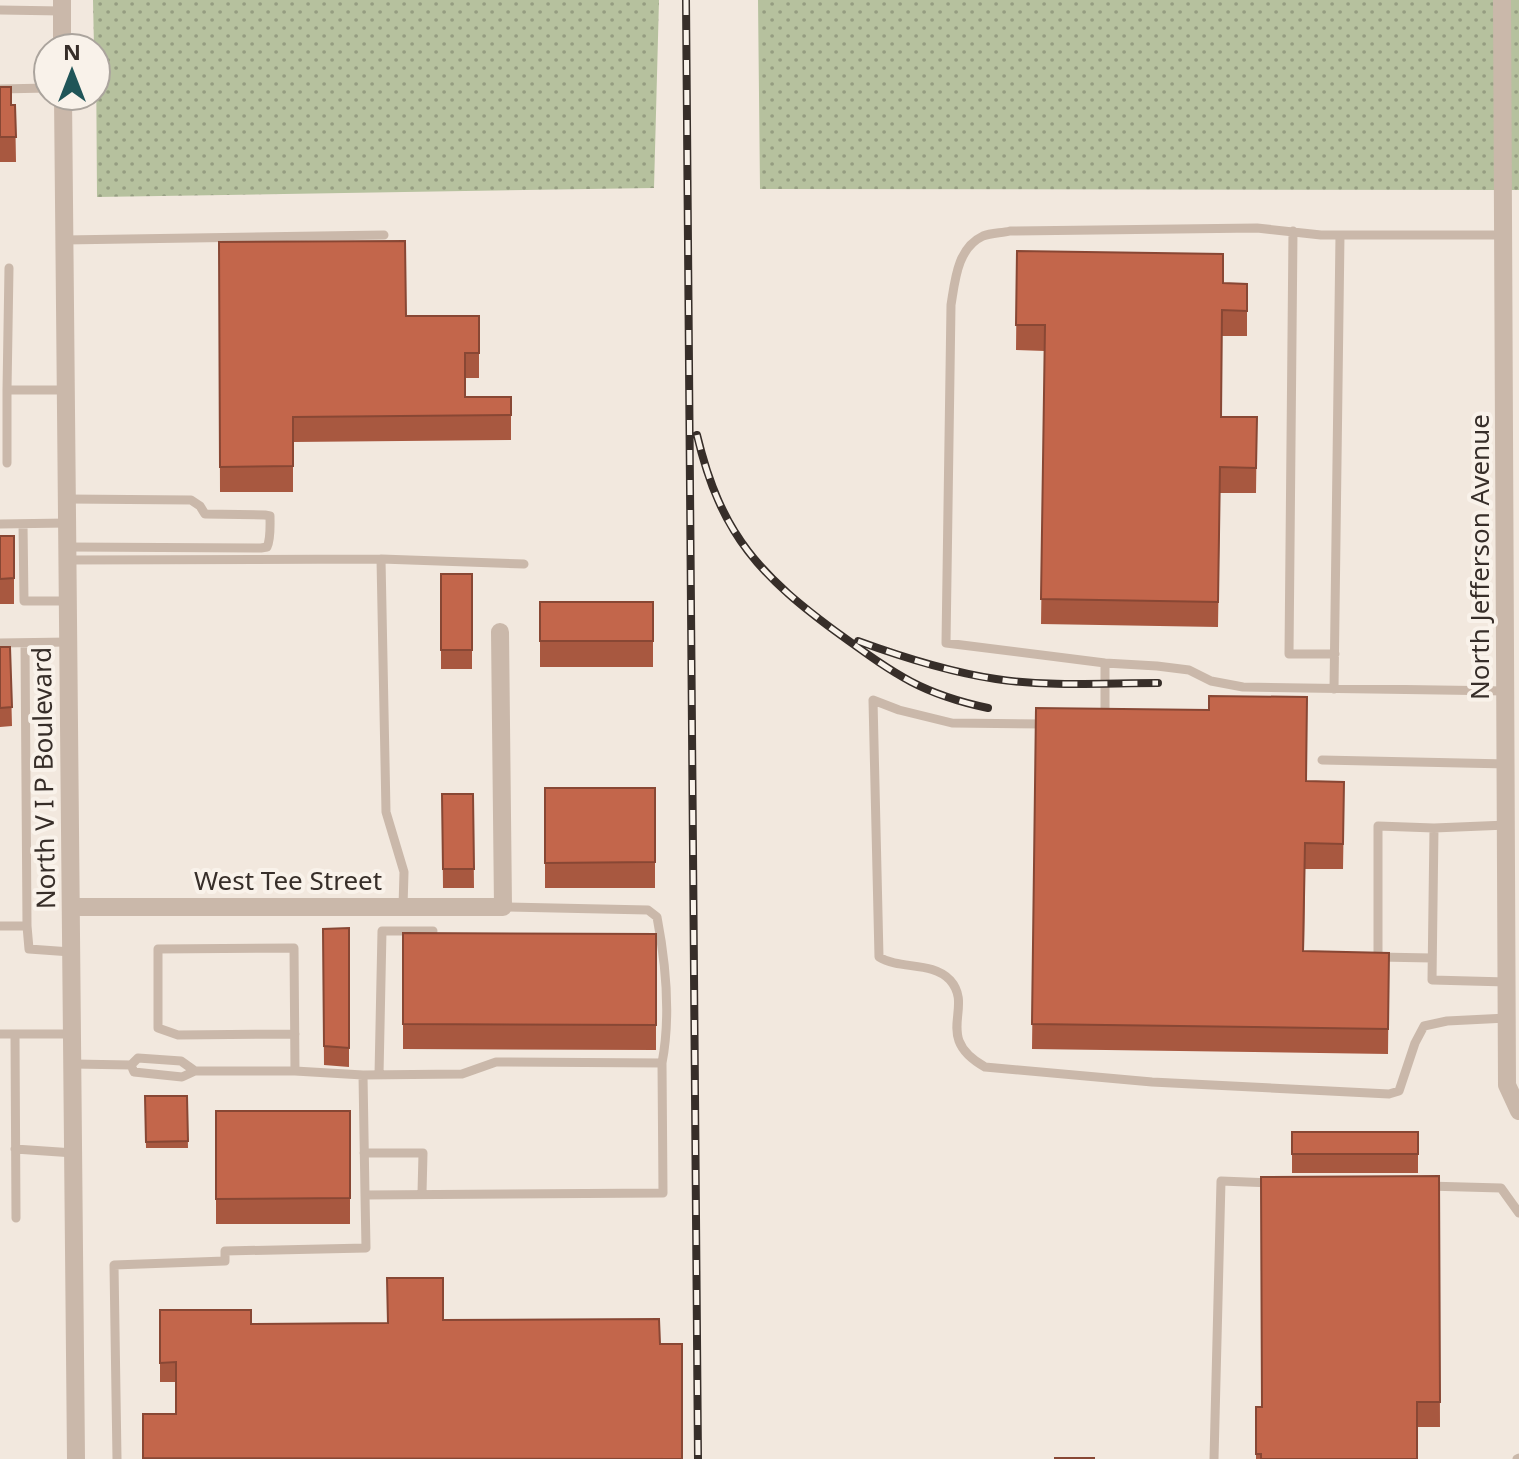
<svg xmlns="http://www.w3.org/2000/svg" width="1519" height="1459" font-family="'Noto Sans',sans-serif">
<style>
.grass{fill:url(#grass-dots)}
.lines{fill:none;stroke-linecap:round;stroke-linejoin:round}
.lane{stroke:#cab8aa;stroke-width:9}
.street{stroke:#cab8aa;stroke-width:18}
.rail-casing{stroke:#372e29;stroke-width:8}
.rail{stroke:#f9f2ea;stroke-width:5;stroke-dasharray:15;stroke-linecap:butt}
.wall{fill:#a85840}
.building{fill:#c3664b;stroke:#884734;stroke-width:2}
.labels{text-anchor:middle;stroke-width:8;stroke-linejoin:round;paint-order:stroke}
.street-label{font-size:26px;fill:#372e29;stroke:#f9f2ea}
</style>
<defs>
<pattern id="grass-dots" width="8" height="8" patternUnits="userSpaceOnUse" patternTransform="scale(2)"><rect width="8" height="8" fill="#b6c19e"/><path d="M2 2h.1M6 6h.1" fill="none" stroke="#959d81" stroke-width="1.8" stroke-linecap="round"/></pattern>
</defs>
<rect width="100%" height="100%" fill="#f2e8de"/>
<path class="grass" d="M 93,0 L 659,0 L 654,188 L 97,197 L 96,48 L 94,48 Z
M 758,0 L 1519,0 L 1519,190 L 760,189 Z"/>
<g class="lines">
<path class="lane" d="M 0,10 L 62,11
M 0,89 L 48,88
M 1293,231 L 1289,654 L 1335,654
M 1504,235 L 1321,235 L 1257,228 L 1010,231 C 1002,233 991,233 983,236 C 957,248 955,281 951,305 L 946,643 L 1105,663 L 1157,666 L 1189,670 L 1211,681 L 1243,687 L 1507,691
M 64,240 L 384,235
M 9,268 L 7,390 L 66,390
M 7,390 L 7,463
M 67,499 L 191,500 L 200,506 L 205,514 L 265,515 L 270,516 C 270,525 271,539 267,547 L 261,548 L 67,547
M 0,524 L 67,523
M 23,524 L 24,601 L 68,601
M 381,559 L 524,564
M 68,560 L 381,559 L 386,812 L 404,872 L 403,907
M 0,643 L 69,642
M 25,643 L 27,926
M 1105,663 L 1105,721
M 1334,689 L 1340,235
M 1046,724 L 952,723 L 899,710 L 873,700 L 879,957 C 900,970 932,961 950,980 C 975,1008 932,1037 985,1067 L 1152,1082 L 1389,1094 L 1399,1091 L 1415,1043 L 1424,1026 L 1447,1021 L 1507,1018
M 1322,760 L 1508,764
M 1507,825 L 1434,828 L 1432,980 L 1507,982
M 503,907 L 648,910 L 657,917 C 666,964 671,1016 662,1063
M 0,926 L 27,926 L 29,949 L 71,952
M 1432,958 L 1378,957 L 1378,826 L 1434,828
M 0,1034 L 73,1034
M 15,1034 L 16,1218
M 73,1064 L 131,1065 L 138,1058 L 181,1061 L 195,1071 L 182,1077 L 134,1072 L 131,1065
M 195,1071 L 295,1071 L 294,948 L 158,949 L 158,1028 L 178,1035 L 295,1034
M 295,1071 L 363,1075 L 462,1074 L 496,1062 L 662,1063 L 663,1193 L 365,1195 L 363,1075
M 379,1075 L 382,931 L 433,931
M 15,1149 L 74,1153
M 364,1153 L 423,1153 L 422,1193
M 1427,1186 L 1501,1188 L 1519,1213
M 117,1459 L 114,1265 L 225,1261 L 225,1251 L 366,1248 L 365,1195
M 1214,1459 L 1221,1181 L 1272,1183
M 1517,1459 L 1519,1458"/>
<path class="street" d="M 62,0 L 62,48
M 1502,0 L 1507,1085 L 1519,1111
M 63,96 L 76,1459
M 72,907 L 503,907 L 500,632"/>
<g class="rail-casing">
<path id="rail" d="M 686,0 L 698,1459
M 697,435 C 721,536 761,577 842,636 C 896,675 922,694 988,708
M 858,641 C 902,657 949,672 996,679 C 1049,687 1104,683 1158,683"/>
</g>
<use href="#rail" class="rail"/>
</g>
<path class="wall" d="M 0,87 L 11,105 L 15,105 L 16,162 L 0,162 Z
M 219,242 L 406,316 L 479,316 L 479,378 L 465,378 L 465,397 L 511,397 L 511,440 L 293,442 L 293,492 L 220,492 Z
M 1017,251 L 1223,283 L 1247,284 L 1247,336 L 1222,336 L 1221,417 L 1257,417 L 1256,493 L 1220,493 L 1218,627 L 1041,624 L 1045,351 L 1016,350 Z
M 0,536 L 14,536 L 14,604 L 0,604 Z
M 441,574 L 472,574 L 472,669 L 441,669 Z
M 540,602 L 653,602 L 653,667 L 540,667 Z
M 0,647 L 10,647 L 12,726 L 0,727 Z
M 1036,708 L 1306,781 L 1344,807 L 1343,869 L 1305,869 L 1304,951 L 1389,953 L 1388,1054 L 1032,1049 Z
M 545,788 L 655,788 L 655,888 L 545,888 Z
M 442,794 L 473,794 L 474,888 L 443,888 Z
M 349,928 L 349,1067 L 324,1065 L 323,929 Z
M 403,933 L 656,934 L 656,1050 L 403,1049 Z
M 145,1096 L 187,1096 L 188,1148 L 146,1148 Z
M 216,1111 L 350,1111 L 350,1224 L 216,1224 Z
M 1292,1132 L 1418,1132 L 1418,1173 L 1292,1173 Z
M 1439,1176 L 1440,1427 L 1417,1427 L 1417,1459 L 1256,1459 L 1256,1407 L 1262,1407 Z
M 160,1310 L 251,1324 L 387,1323 L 443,1320 L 660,1344 L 682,1459 L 143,1459 L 143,1414 L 176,1414 L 176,1382 L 160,1382 Z"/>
<path class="building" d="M 0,87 L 11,87 L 11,105 L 15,105 L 16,137 L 0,137 Z
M 405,241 L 406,316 L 479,316 L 479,353 L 465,353 L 465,397 L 511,397 L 511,415 L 293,417 L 293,466 L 220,467 L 219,242 Z
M 1017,251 L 1223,254 L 1223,283 L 1247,284 L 1247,311 L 1222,310 L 1221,417 L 1257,417 L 1256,468 L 1220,467 L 1218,602 L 1041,599 L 1045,325 L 1016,325 Z
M 0,536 L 14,536 L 14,578 L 0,579 Z
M 441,574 L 472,574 L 472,650 L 441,650 Z
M 540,602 L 653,602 L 653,641 L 540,641 Z
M 0,647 L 10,647 L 12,707 L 0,708 Z
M 1209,696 L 1307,697 L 1306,781 L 1344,782 L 1343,844 L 1305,843 L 1303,951 L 1389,953 L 1388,1029 L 1032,1024 L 1036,708 L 1209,710 Z
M 545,788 L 655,788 L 655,862 L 545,863 Z
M 442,794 L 473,794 L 474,869 L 443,869 Z
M 349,928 L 349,1048 L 324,1046 L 323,929 Z
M 403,933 L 656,934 L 656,1025 L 403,1024 Z
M 145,1096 L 187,1096 L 188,1141 L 146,1142 Z
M 216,1111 L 350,1111 L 350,1198 L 216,1199 Z
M 1292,1132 L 1418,1132 L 1418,1154 L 1292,1154 Z
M 1439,1176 L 1440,1402 L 1417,1402 L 1417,1459 L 1261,1459 L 1261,1454 L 1256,1454 L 1256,1407 L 1262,1407 L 1261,1177 Z
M 387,1278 L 443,1278 L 443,1320 L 659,1319 L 660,1344 L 682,1344 L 682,1459 L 143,1458 L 143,1414 L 176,1414 L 176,1362 L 160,1363 L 160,1310 L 251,1310 L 251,1324 L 388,1323 Z
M 1055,1458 L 1094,1458 L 1094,1459 L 1055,1459 Z"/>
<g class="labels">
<g class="street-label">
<text transform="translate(1480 557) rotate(-90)" y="9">North Jefferson Avenue</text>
<text transform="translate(44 778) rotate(-91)" y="9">North V I P Boulevard</text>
<text x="288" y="890">West Tee Street</text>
</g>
</g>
<g transform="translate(72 72)"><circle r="38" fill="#f9f2ea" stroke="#aba49d" stroke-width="2"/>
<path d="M0-6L14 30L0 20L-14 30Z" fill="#205558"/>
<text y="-12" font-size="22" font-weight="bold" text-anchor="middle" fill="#372e29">N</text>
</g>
</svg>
